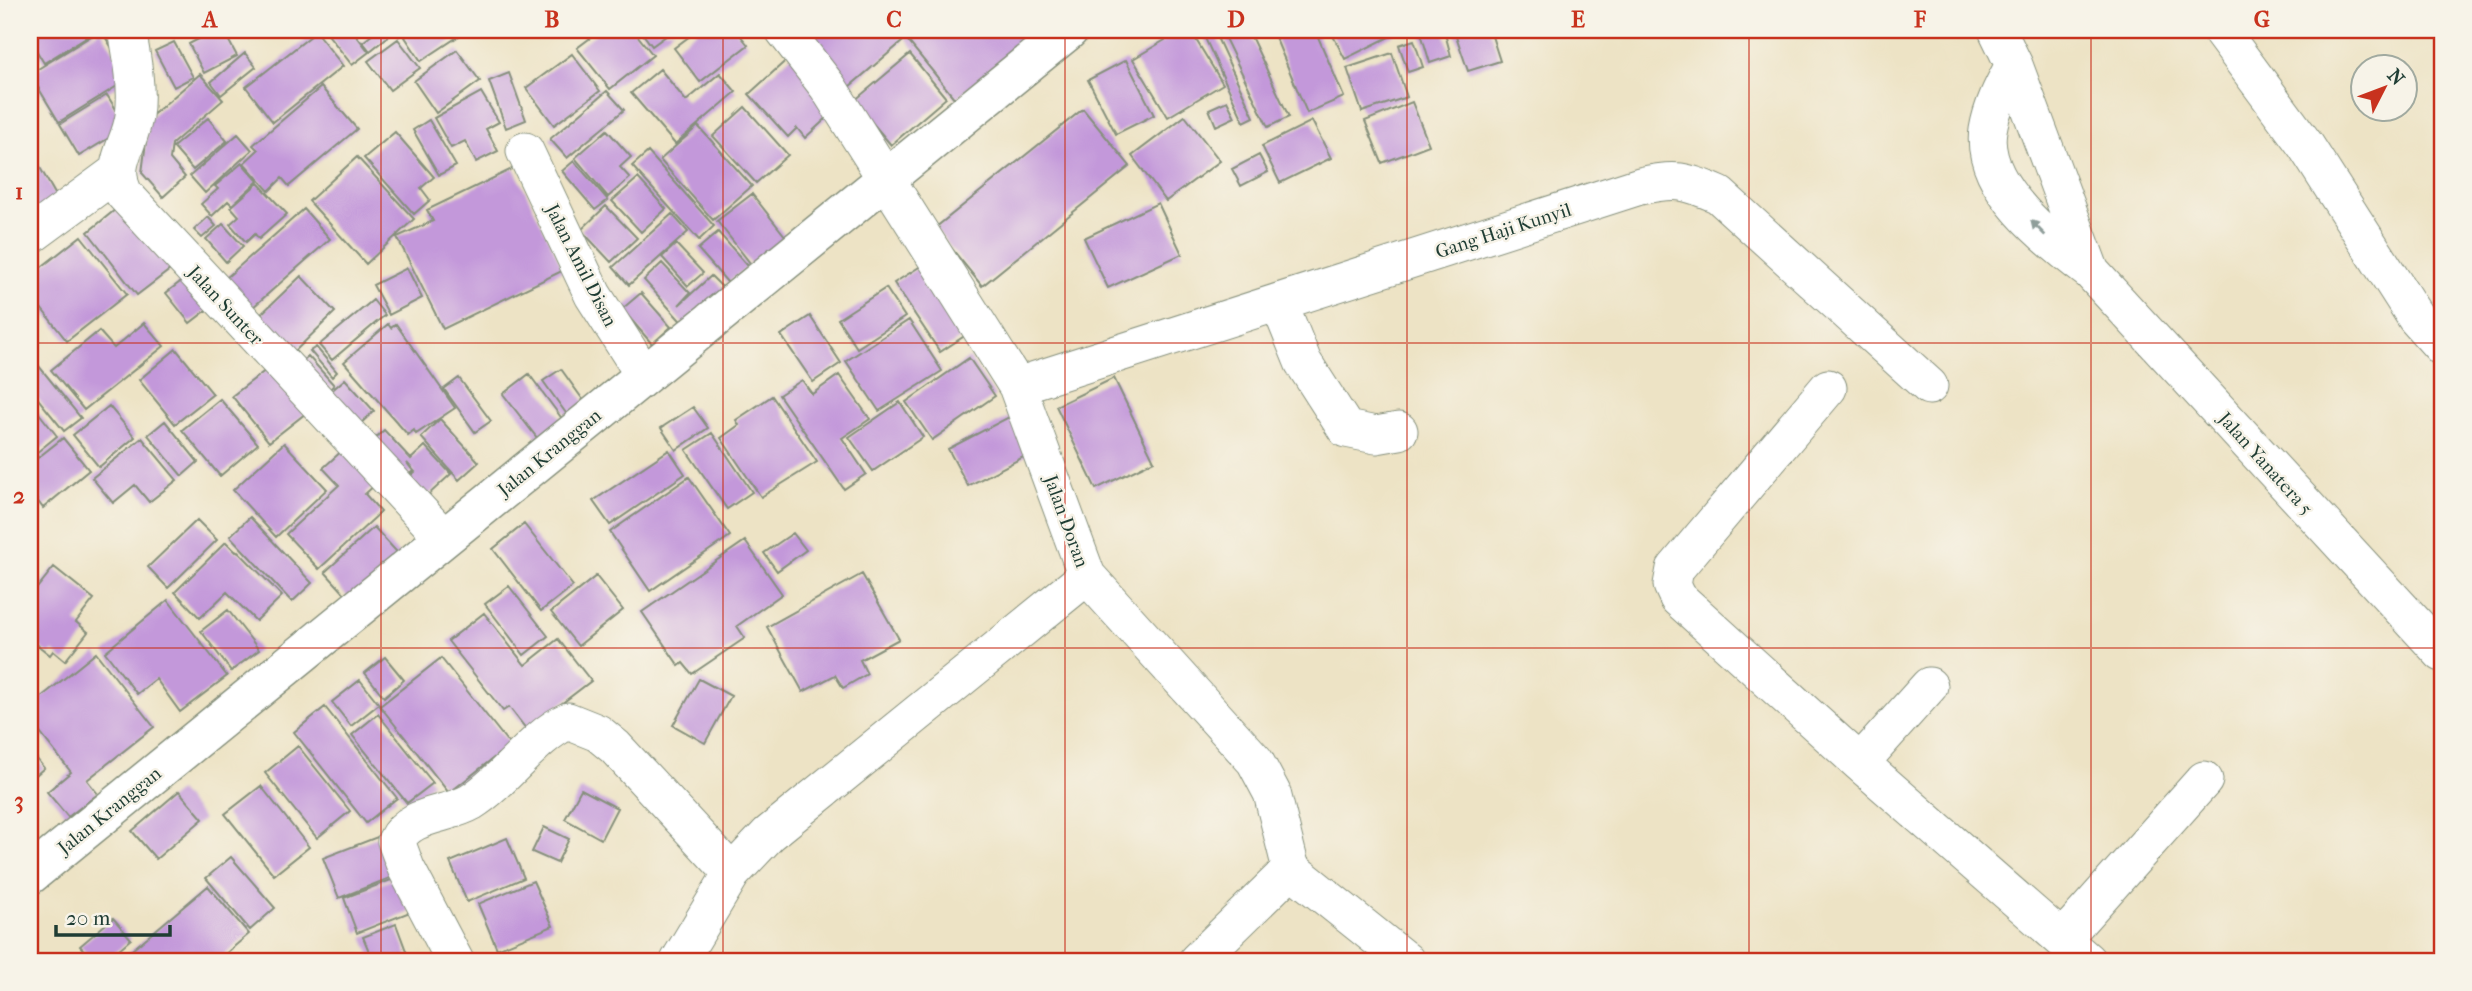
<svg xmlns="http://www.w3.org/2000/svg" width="2472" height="991" font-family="'IM FELL French Canon',serif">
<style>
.building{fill:#c398da}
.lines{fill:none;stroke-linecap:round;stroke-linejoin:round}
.minor-casing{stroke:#86907c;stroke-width:39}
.major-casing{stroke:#86907c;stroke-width:41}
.minor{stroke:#fff;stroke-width:37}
.major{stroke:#fff;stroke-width:38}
.oneway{fill:#8f9e9a}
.grid{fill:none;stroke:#c8321e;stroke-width:2;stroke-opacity:0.55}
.labels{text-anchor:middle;stroke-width:5;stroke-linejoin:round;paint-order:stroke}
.street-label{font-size:19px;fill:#1f3d34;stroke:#f7f3e8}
.neatline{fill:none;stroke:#c8321e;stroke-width:2.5}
.grid-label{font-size:23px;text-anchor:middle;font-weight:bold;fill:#c8321e}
</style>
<rect width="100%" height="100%" fill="#f7f3e8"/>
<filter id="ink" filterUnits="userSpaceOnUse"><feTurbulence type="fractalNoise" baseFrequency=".0143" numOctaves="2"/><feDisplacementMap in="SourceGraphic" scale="14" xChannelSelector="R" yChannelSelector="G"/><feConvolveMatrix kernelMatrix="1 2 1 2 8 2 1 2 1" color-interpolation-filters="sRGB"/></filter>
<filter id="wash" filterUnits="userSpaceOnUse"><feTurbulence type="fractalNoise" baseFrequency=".00686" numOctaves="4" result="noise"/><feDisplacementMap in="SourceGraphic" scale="28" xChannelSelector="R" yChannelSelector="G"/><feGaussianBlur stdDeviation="1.57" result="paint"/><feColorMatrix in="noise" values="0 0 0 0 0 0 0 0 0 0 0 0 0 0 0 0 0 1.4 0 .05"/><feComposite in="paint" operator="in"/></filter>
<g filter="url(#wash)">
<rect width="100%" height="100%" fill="#ede3c5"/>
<g id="blocks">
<path class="building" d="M 30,30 L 93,30 L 94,32 L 44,63 L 30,40 Z
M 101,30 L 130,78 L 59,122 L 30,74 Z
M 216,30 L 223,30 L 237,56 L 204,73 L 189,44 Z
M 329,30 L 352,30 L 369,52 L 352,65 L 326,32 Z
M 378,30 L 407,30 L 399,36 L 395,31 L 370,51 L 363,42 Z
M 415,30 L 468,30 L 421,61 L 405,37 Z
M 601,30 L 633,30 L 653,55 L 610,89 L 577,48 Z
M 640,30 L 674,30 L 652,46 Z
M 698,30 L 736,30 L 748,45 L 700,82 L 674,48 Z
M 815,30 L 894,30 L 903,41 L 843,92 L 800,42 Z
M 899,30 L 1018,30 L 1027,42 L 955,99 Z
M 1182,30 L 1190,30 L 1223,84 L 1168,117 L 1133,59 Z
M 1221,30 L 1248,30 L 1289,117 L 1268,127 Z
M 1278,30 L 1315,30 L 1344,97 L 1307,113 L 1273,32 Z
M 1330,30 L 1403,30 L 1345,59 Z
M 1433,30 L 1444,30 L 1451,56 L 1430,63 L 1421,33 Z
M 1454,30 L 1490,30 L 1500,61 L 1468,71 Z
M 1214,31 L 1254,117 L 1244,122 L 1204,36 Z
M 316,32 L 343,66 L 273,122 L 246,87 Z
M 398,39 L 420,68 L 390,90 L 368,61 Z
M 1414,40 L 1423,67 L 1408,72 L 1399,45 Z
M 174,42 L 193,77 L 174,87 L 155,51 Z
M 457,50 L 480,81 L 436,113 L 414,81 Z
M 245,53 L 256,67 L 221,95 L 211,82 Z
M 1392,53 L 1407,97 L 1362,112 L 1347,68 Z
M 572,54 L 600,91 L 554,125 L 526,88 Z
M 910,54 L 946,98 L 891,145 L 854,101 Z
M 792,55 L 831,114 L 805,138 L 797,128 L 788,137 L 749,94 Z
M 1126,60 L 1154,115 L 1116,134 L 1088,80 Z
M 660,69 L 686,101 L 720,73 L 736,92 L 675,144 L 631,93 Z
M 509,73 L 526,120 L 506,128 L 489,81 Z
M 200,74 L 223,100 L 172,144 L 170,159 L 185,177 L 163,197 L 142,173 L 149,118 Z
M 321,87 L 357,129 L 289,186 L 282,178 L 269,191 L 244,163 L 258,150 L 253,145 Z
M 607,91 L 624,110 L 567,158 L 550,139 Z
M 481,92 L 499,122 L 486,129 L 498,151 L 476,162 L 465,141 L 451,148 L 434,118 Z
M 107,95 L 127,127 L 79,156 L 60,124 Z
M 1227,101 L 1235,117 L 1216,126 L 1209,109 Z
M 1412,102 L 1429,145 L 1382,163 L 1365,121 Z
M 745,107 L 788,155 L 756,183 L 713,136 Z
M 1083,109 L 1130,166 L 982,286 L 935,228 Z
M 1185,116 L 1220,161 L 1166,201 L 1132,156 Z
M 208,118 L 227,141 L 193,170 L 173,147 Z
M 429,120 L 456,166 L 439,175 L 413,130 Z
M 1312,121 L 1331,158 L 1280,183 L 1262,146 Z
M 698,126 L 752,186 L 713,220 L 660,160 Z
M 607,130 L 631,157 L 620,167 L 630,178 L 608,197 L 575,158 Z
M 395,132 L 434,177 L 421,188 L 430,200 L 414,214 L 364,158 Z
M 238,134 L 252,150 L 205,193 L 190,176 Z
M 30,150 L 63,208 L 30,227 Z
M 648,152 L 714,226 L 699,240 L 632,166 Z
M 1259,155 L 1268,172 L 1241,186 L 1232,169 Z
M 357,157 L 414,219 L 366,264 L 309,201 Z
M 574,161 L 608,200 L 595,210 L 562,171 Z
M 242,163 L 258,181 L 232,205 L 228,201 L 212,216 L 201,204 L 218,189 L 215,186 Z
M 514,168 L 564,270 L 443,329 L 397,237 L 433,221 L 427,210 Z
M 638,178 L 666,209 L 641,232 L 612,201 Z
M 258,183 L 287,214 L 259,239 L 255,234 L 246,242 L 230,224 L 239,216 L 231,207 Z
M 752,194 L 789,241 L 754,268 L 717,221 Z
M 1158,203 L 1182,254 L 1108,288 L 1084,238 Z
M 121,205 L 171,269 L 137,295 L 88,232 Z
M 606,206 L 637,238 L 611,262 L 581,230 Z
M 304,209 L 330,239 L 252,308 L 226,278 Z
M 672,214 L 688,232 L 629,285 L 613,267 Z
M 208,217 L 216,226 L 202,238 L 194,230 Z
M 223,224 L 243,246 L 226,262 L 206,239 Z
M 718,232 L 748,266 L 728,283 L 698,249 Z
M 81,236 L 127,294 L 67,341 L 30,294 L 30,276 Z
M 676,244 L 703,273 L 688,286 L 662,257 Z
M 662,263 L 690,293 L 679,305 L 711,276 L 726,291 L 686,327 L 644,280 Z
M 924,264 L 969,333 L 940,352 L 894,283 Z
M 407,268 L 422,298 L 389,315 L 373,285 Z
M 188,276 L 212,306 L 190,323 L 166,293 Z
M 301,276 L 335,312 L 292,354 L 257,318 Z
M 886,288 L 905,317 L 857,348 L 838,319 Z
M 641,293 L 671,327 L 652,344 L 622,309 Z
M 373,300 L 385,315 L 332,360 L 319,345 Z
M 810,316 L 841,363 L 813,382 L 781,335 Z
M 909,320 L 942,371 L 879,411 L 846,361 Z
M 144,323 L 164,346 L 84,410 L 51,370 L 99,331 L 114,348 Z
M 388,324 L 391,328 L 396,324 L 455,408 L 416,434 L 414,430 L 408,435 L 344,362 Z
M 316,347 L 337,372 L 332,377 L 310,351 Z
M 176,349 L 213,394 L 175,424 L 139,380 Z
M 308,356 L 334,385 L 326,393 L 299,364 Z
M 969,358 L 995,396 L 932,440 L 906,402 Z
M 38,365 L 81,418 L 64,431 L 30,389 L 30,371 Z
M 270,367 L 306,413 L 269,442 L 232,396 Z
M 561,369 L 586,404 L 568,416 L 543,381 Z
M 529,374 L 563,420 L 538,439 L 503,394 Z
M 839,375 L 870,419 L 842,438 L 866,474 L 844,489 L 779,395 L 802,380 L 812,394 Z
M 459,378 L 491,421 L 475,432 L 444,389 Z
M 1114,378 L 1154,461 L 1096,489 L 1056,406 Z
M 345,379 L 374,411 L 358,426 L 329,393 Z
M 772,396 L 817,462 L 761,497 L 721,438 L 739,425 L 736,420 Z
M 220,399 L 258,444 L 220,476 L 182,430 Z
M 30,402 L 57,436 L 30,458 Z
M 900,402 L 923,437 L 873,471 L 849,437 Z
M 109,406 L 135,437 L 99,467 L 73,435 Z
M 693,407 L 708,428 L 676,450 L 661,428 Z
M 1009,417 L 1029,454 L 968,486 L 948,449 Z
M 440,419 L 479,462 L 459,480 L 421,437 Z
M 165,421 L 198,462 L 182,476 L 148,435 Z
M 384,430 L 411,459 L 425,446 L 451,474 L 425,498 L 403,482 L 415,472 L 407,463 L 413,471 L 403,480 L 369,444 Z
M 712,433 L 752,492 L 727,509 L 686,450 Z
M 63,438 L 89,470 L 43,508 L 30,491 L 30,464 Z
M 142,438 L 177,480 L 149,502 L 135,485 L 113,503 L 92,478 Z
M 284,443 L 327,489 L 276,537 L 233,490 Z
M 344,449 L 377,483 L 365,494 L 381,512 L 319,569 L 286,534 L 339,485 L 323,468 Z
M 669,450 L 685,474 L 610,525 L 593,501 Z
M 689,477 L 730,536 L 650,591 L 610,532 Z
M 250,517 L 312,583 L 292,602 L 230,536 Z
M 197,520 L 217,540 L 168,588 L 148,567 Z
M 524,524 L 573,586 L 541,611 L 493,549 Z
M 374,527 L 405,561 L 356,606 L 325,572 Z
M 793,533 L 806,550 L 777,571 L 764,553 Z
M 745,541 L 782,594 L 737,626 L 745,638 L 692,674 L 683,663 L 679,666 L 642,612 Z
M 226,542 L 236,552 L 238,551 L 282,596 L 256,621 L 227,592 L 200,618 L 175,592 Z
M 54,567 L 94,599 L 76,622 L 88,632 L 65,661 L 53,651 L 50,655 L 30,639 L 30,597 Z
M 862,574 L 899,639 L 860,660 L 867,674 L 843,688 L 835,675 L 803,692 L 767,627 Z
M 596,576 L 623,610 L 578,646 L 551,612 Z
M 509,586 L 548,636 L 524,655 L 485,604 Z
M 168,600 L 227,676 L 180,712 L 156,679 L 137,694 L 105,652 Z
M 228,610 L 259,650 L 231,671 L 201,631 Z
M 484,613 L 525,665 L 558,639 L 591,681 L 527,730 L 509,707 L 503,711 L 448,641 Z
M 96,653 L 154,727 L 87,780 L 98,794 L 68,817 L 47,792 L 71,772 L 30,720 L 30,706 Z
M 385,657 L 404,680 L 384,697 L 365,673 Z
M 441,658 L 510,745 L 449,793 L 380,706 Z
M 699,679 L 731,696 L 705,743 L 673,725 Z
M 360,680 L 379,704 L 351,726 L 332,702 Z
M 325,707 L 397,798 L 366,823 L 294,732 Z
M 378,714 L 433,783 L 407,803 L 352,735 Z
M 298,746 L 350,811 L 317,838 L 265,773 Z
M 30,750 L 44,768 L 30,780 Z
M 261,786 L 309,847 L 274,875 L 225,814 Z
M 581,789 L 617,808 L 601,839 L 565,819 Z
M 179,791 L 203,819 L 156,859 L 132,831 Z
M 544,827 L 569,839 L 557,863 L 532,852 Z
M 385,834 L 400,874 L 339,898 L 323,858 Z
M 507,838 L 524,878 L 467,902 L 450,862 Z
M 231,857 L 275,908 L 250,930 L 206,878 Z
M 396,878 L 410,912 L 357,933 L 344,898 Z
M 533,881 L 553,926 L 497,949 L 478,904 Z
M 208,886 L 249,934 L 217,961 L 119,961 Z
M 113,918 L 131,939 L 105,961 L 93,961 L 80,946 Z
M 396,924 L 409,959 L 403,961 L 373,961 L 363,937 Z"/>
</g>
</g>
<g filter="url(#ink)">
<use href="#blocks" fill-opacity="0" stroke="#86907c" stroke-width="2"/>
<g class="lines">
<g class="minor-casing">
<path id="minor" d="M 127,30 C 132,57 138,88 134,116 C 130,146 109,163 124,194 L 444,538
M 784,30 L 828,87 L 1017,386 L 1087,576 L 1255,761 L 1272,793 L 1291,869 L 1406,961
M 1997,30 L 2014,65 L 2091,272 L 2442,653
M 2220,30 L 2306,146 L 2416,318 L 2442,347
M 2014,65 C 2003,86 1992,106 1988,130 C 1979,186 2051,242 2091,272
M 525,151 L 593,295 L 644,375
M 30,236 L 117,172
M 1279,303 L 1303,362 L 1346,429 L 1376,435 L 1399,431
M 1017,386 L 1640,186 C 1675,178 1685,180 1719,195 L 1929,386
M 1828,388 L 1675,569 L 1672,585 L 1678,598 L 1860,763 L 2087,961
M 1860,763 L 1929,686
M 2063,938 L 2204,780
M 455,961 L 406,868 L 396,841 C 409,813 447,816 471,802 C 506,780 534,736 568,721 L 598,733 L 615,747 L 732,873
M 679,961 L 732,873 L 769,834 L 1087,576
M 1197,961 L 1291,869"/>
</g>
<g class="major-casing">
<path id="major" d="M 30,875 L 1069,30"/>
</g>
<use href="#minor" class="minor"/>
<use href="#major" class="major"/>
</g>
<defs><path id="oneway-solid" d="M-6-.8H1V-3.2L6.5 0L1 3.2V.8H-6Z" transform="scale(1.75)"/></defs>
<use class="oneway" href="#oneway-solid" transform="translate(2038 228) rotate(-134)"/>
</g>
<path class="grid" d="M 381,30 L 381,961M 723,30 L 723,961M 1065,30 L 1065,961M 1407,30 L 1407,961M 1749,30 L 1749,961M 2091,30 L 2091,961M 30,343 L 2442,343M 30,648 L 2442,648"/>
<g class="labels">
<g class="street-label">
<text transform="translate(1503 230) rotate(-18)" y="7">Gang Haji Kunyil</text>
<text transform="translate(582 265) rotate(63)" y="7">Jalan Amil Disan</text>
<text transform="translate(226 305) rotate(47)" y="7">Jalan Sunter</text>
<text transform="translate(549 452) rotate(-39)" y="7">Jalan Kranggan</text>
<text transform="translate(2266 463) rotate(48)" y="7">Jalan Yanatera 5</text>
<text transform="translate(1067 521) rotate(70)" y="7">Jalan Doran</text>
<text transform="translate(109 810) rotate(-39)" y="7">Jalan Kranggan</text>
</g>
</g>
<rect width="2472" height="991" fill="none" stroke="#f7f3e8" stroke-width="77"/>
<g transform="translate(2384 88) rotate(48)"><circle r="33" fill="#f7f3e8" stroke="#a1aaa0" stroke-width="2"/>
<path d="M0-5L12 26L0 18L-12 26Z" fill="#c8321e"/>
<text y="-10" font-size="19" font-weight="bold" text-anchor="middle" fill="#1f3d34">N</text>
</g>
<path d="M56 925v10h114v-10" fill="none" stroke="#1f3d34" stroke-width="3.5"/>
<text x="66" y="925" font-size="21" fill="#1f3d34" stroke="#f7f3e8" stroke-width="5" paint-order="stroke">20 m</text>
<rect x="38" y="38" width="2396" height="915" class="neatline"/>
<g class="grid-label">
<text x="210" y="27">A</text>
<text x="552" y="27">B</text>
<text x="894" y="27">C</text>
<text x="1236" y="27">D</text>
<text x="1578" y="27">E</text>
<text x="1920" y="27">F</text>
<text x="2262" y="27">G</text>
<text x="19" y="199">1</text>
<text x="19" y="503">2</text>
<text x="19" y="808">3</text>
</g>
</svg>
